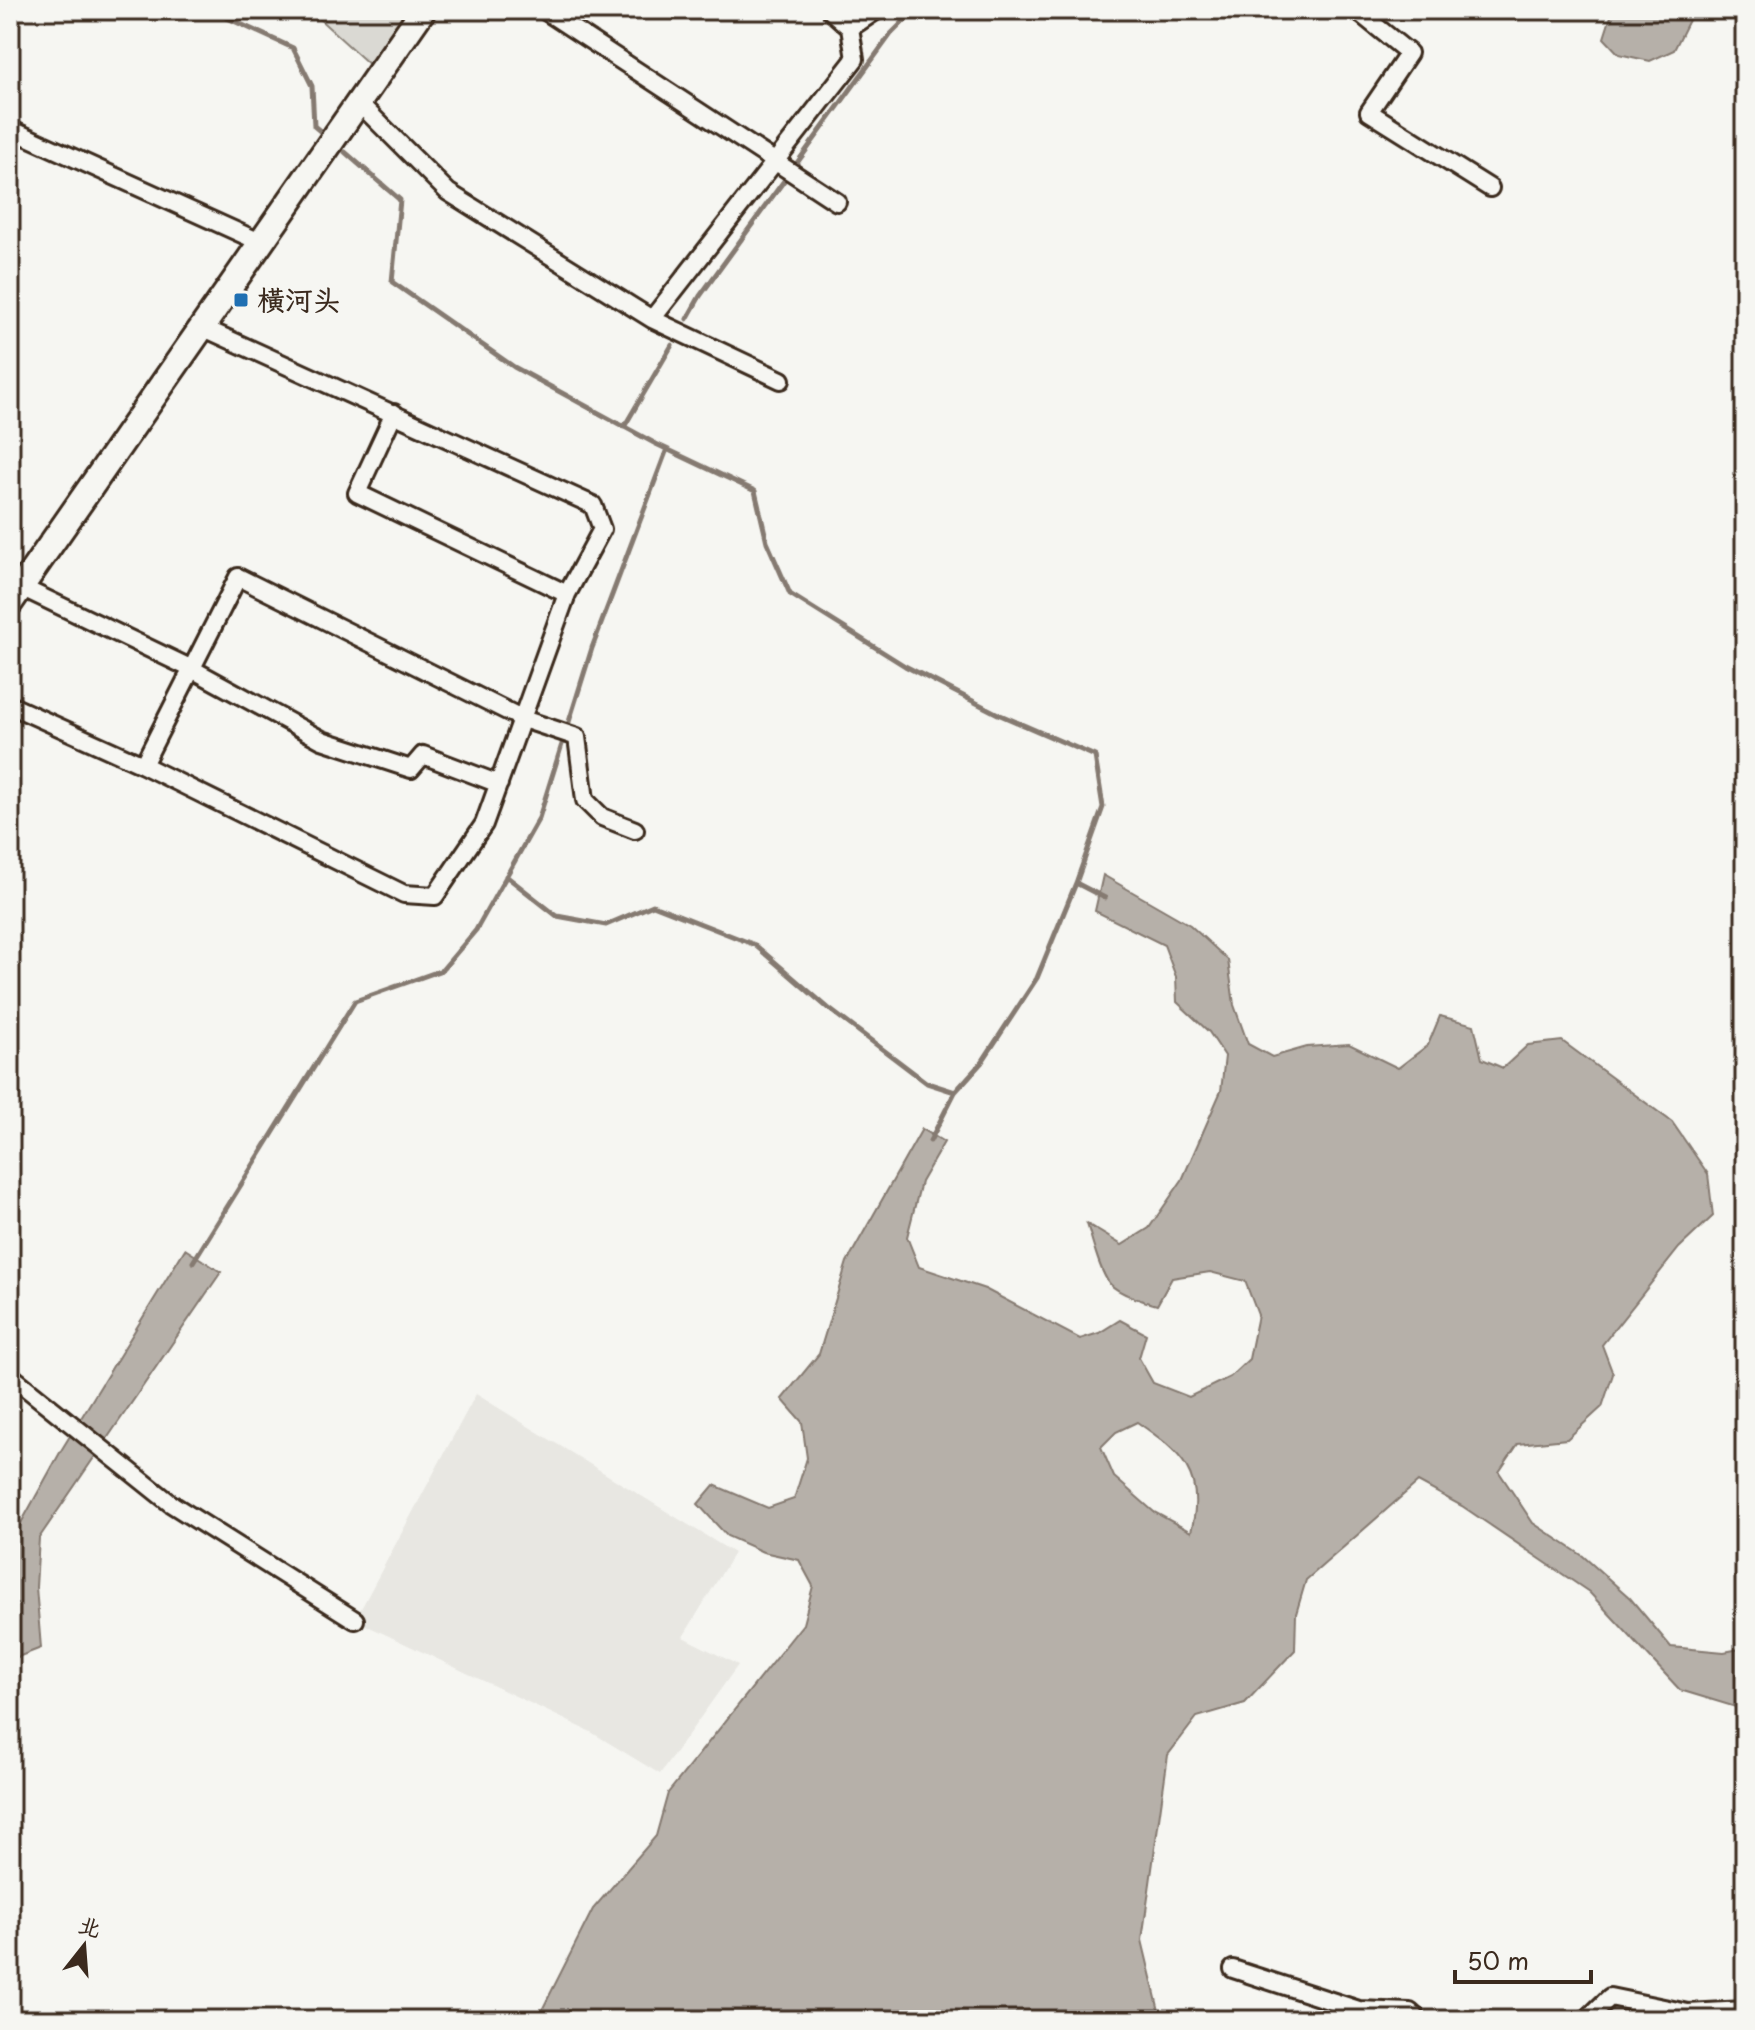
<svg xmlns="http://www.w3.org/2000/svg" width="1755" height="2030" font-family="'Playpen Sans','LXGW WenKai TC',sans-serif">
<style>
.built{fill:#e8e7e2}
.green{fill:#dad9d3;stroke:#8a8278;stroke-width:2}
.water{fill:#b6b0a9;stroke:#857a71;stroke-width:2;fill-rule:evenodd}
.lines{fill:none;stroke-linecap:round;stroke-linejoin:round}
.stream{stroke:#857a71;stroke-width:5}
.street-casing{stroke:#3b2a1e;stroke-width:22}
.secondary-casing{stroke:#3b2a1e;stroke-width:30}
.street{stroke:#f6f6f2;stroke-width:16}
.secondary{stroke:#f6f6f2;stroke-width:24}
.poi-dot{fill:#1f6fb2;stroke:#f6f6f2;stroke-width:3}
.labels{text-anchor:middle;stroke-width:8;stroke-linejoin:round;paint-order:stroke}
.poi-label{font-size:28px;font-weight:bold;fill:#3b2a1e;stroke:#f6f6f2;text-anchor:start}
</style>
<rect width="100%" height="100%" fill="#f6f6f2"/>
<filter id="ink" filterUnits="userSpaceOnUse"><feTurbulence type="fractalNoise" baseFrequency=".0125" numOctaves="2"/><feDisplacementMap in="SourceGraphic" scale="16" xChannelSelector="R" yChannelSelector="G"/><feConvolveMatrix kernelMatrix="1 2 1 2 8 2 1 2 1" color-interpolation-filters="sRGB"/></filter>
<g filter="url(#ink)">
<path class="built" d="M 476,1394 L 734,1553 L 683,1637 L 738,1665 L 660,1774 L 591,1732 L 355,1620 Z"/>
<path class="green" d="M 322,10 L 410,10 L 371,66 L 316,16 Z"/>
<path class="water" d="M 1613,10 L 1694,10 L 1674,50 L 1650,61 L 1619,54 L 1604,38 Z
M 1103,875 L 1190,925 L 1228,960 L 1234,1005 L 1248,1044 L 1272,1057 L 1307,1047 L 1349,1044 L 1398,1068 L 1428,1045 L 1440,1016 L 1474,1025 L 1482,1059 L 1503,1068 L 1528,1045 L 1562,1041 L 1672,1122 L 1708,1174 L 1713,1216 L 1679,1248 L 1602,1345 L 1613,1374 L 1602,1407 L 1567,1439 L 1518,1444 L 1499,1472 L 1533,1523 L 1583,1556 L 1630,1598 L 1671,1647 L 1724,1652 L 1745,1648 L 1745,1706 L 1739,1708 L 1680,1690 L 1589,1592 L 1462,1506 L 1418,1482 L 1306,1580 L 1296,1614 L 1295,1650 L 1245,1703 L 1197,1717 L 1168,1755 L 1142,1940 L 1159,2011 L 1230,2020 L 537,2020 L 593,1909 L 656,1836 L 668,1793 L 803,1624 L 813,1586 L 799,1560 L 763,1552 L 727,1536 L 698,1504 L 714,1485 L 768,1508 L 794,1499 L 807,1458 L 802,1422 L 782,1399 L 819,1354 L 847,1262 L 922,1129 L 944,1142 L 921,1182 L 907,1237 L 919,1267 L 985,1289 L 1080,1339 L 1099,1333 L 1120,1320 L 1146,1334 L 1139,1358 L 1153,1383 L 1189,1397 L 1230,1377 L 1249,1359 L 1258,1315 L 1245,1281 L 1210,1272 L 1172,1278 L 1157,1305 C 1145,1302 1119,1294 1110,1284 C 1100,1273 1092,1239 1087,1224 L 1122,1245 L 1149,1228 L 1182,1180 L 1221,1091 L 1225,1056 L 1209,1032 L 1177,1002 L 1176,977 L 1164,945 L 1095,911 ZM 1137,1422 C 1182,1453 1206,1474 1191,1532 L 1154,1512 L 1114,1477 L 1101,1447 L 1116,1432 Z
M 185,1249 L 221,1272 L 39,1538 L 36,1587 L 41,1648 L 10,1660 L 10,1543 L 62,1449 Z"/>
<g class="lines">
<path class="stream" d="M 210,10 L 293,48 L 312,86 L 314,126 L 320,131
M 345,152 L 400,200 L 392,282 L 514,367 L 656,444 L 755,491 L 767,542 L 790,594 L 905,666 L 998,714 L 1095,756 L 1103,807 L 1076,883 L 1105,898
M 687,319 L 700,296 L 891,34 L 915,10
M 624,427 L 672,345
M 506,876 L 557,916 L 606,925 L 653,905 L 755,945 L 828,1008 L 927,1083 L 955,1092 L 982,1062 L 1037,978 L 1076,883
M 930,1141 L 955,1092
M 193,1262 L 355,1001 L 442,970 L 476,930 L 539,818 L 592,648 L 667,449"/>
<g class="street-casing">
<path id="street" d="M 544,10 L 837,202
M 1356,10 L 1409,53 L 1369,112 L 1490,188
M 850,28 L 877,10
M 359,103 L 448,192 L 652,319 L 855,59 L 850,28 L 830,10
M 10,129 L 262,243
M 652,319 L 781,380
M 394,413 L 357,493 L 567,594
M 21,587 L 192,669 L 322,740 L 411,769 L 423,755 L 499,784
M 10,705 L 143,765 L 404,894 L 435,896 L 484,824 L 567,594 L 602,529 L 593,505 L 204,328
M 143,765 L 238,577 L 523,719 L 577,737 L 585,800 L 602,817 L 635,830
M 10,1375 L 170,1503 L 355,1620
M 1233,1969 L 1359,2010 L 1410,2012 L 1419,2020
M 1586,2020 L 1610,1997 L 1688,2013 L 1745,2010"/>
</g>
<g class="secondary-casing">
<path id="secondary" d="M 10,603 L 423,10"/>
</g>
<use href="#street" class="street"/>
<use href="#secondary" class="secondary"/>
</g>
</g>
<rect class="poi-dot" x="233" y="292" width="16" height="16" rx="4"/>
<g class="labels">
<g class="poi-label">
<text x="257" y="310">横河头</text>
</g>
</g>
<rect width="1755" height="2030" fill="none" stroke="#f6f6f2" stroke-width="40"/>
<rect x="20" y="20" width="1715" height="1990" fill="none" stroke="#3b2a1e" stroke-width="3" filter="url(#ink)"/>
<g transform="translate(84 1946) rotate(17)" stroke="#f6f6f2" stroke-width="6" paint-order="stroke">
<path d="M0-6L14 30L0 20L-14 30Z" fill="#3b2a1e"/>
<text y="-12" font-size="22" font-weight="bold" text-anchor="middle" fill="#3b2a1e">北</text>
</g>
<path d="M1455 1970v12h136v-12" fill="none" stroke="#3b2a1e" stroke-width="4"/>
<text x="1467" y="1970" font-size="24" fill="#3b2a1e" stroke="#f6f6f2" stroke-width="6" paint-order="stroke">50 m</text>
</svg>
